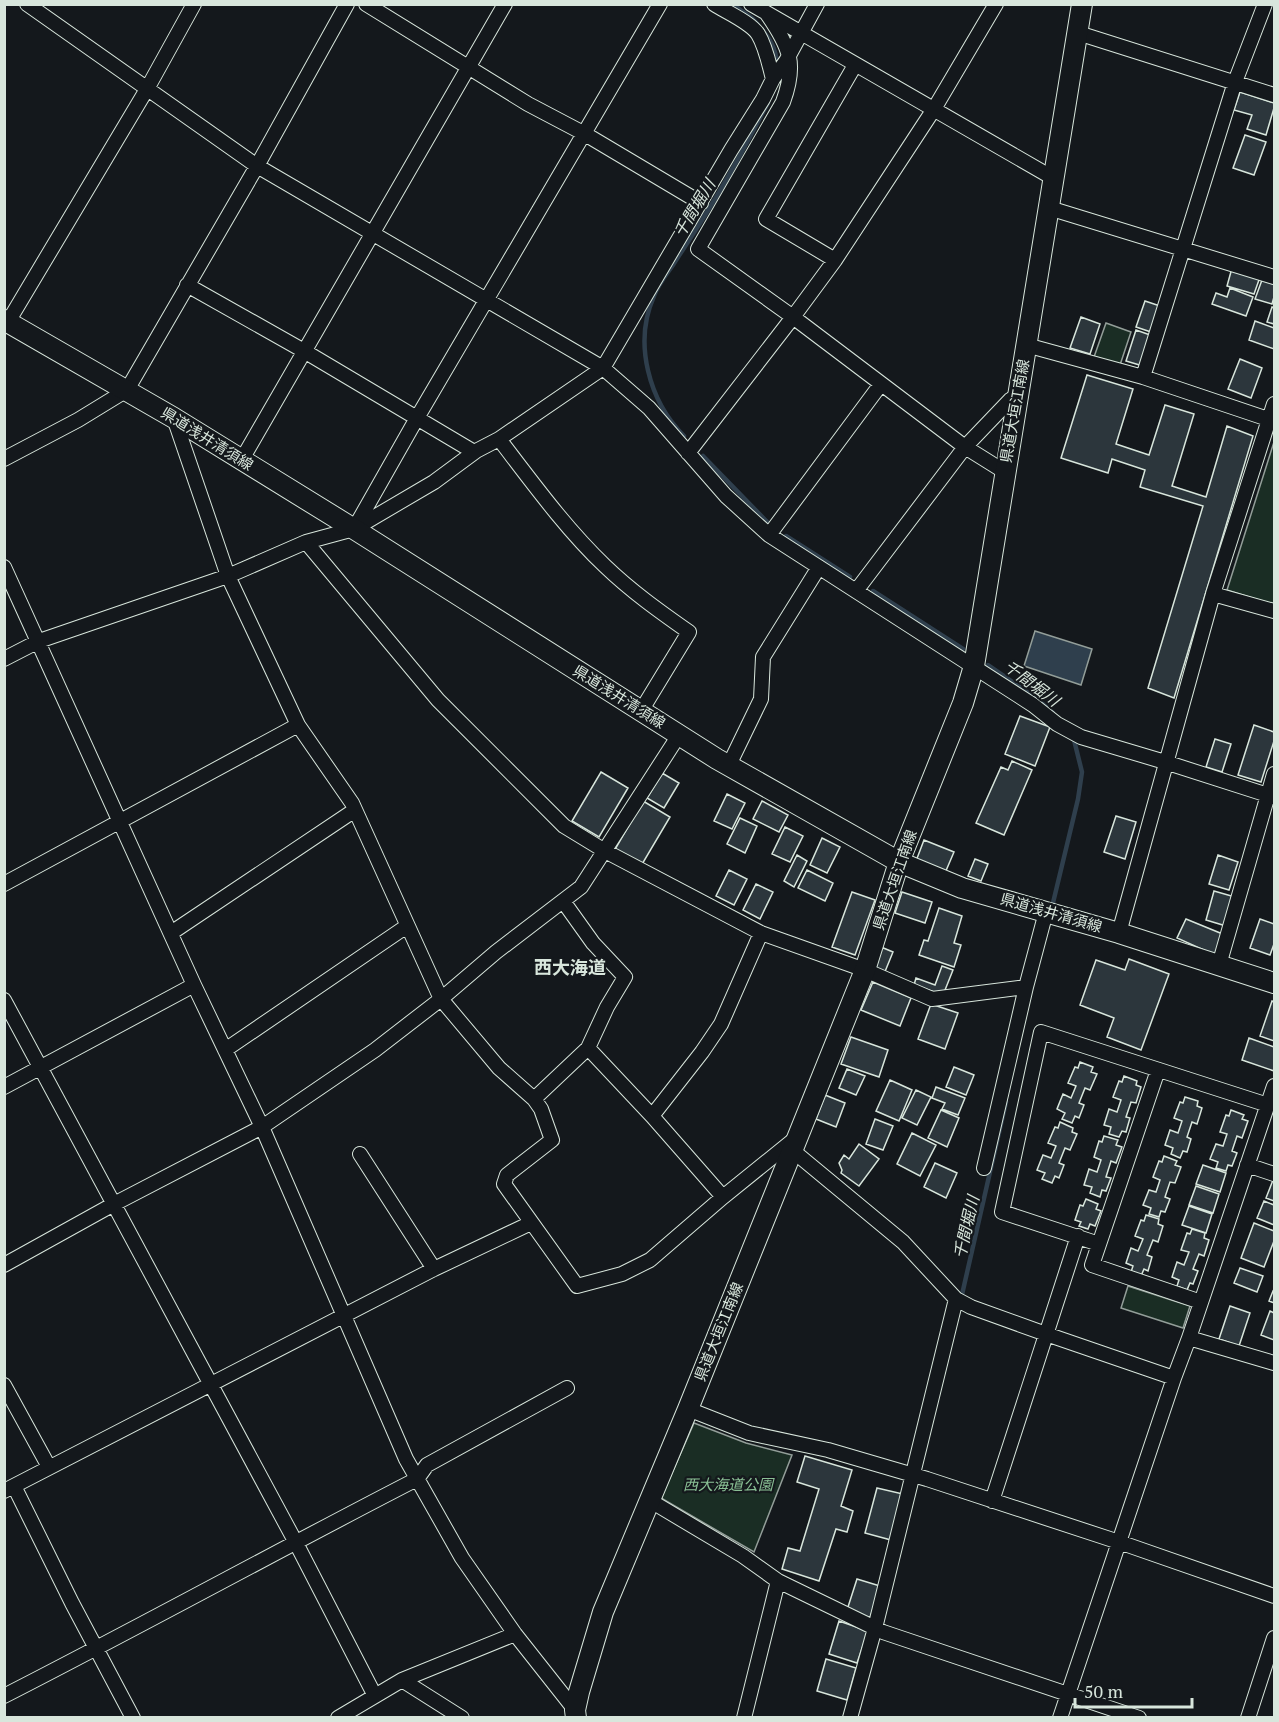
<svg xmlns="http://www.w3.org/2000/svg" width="1279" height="1722" font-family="'PT Serif','Noto Sans JP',serif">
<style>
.green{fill:#1a2d24;stroke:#939e99;stroke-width:1.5}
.water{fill:#2f3f4d;stroke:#939e99;stroke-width:1.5}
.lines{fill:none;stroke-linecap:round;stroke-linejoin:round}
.stream{stroke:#2f3f4d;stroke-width:4.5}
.building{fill:#2c363c;stroke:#d8e6dc;stroke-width:1.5}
.minor-casing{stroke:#d8e6dc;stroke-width:16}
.secondary-casing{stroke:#d8e6dc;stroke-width:22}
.minor{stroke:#14181c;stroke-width:14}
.secondary{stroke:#14181c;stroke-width:20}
.labels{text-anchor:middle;stroke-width:4.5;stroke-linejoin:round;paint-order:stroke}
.street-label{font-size:15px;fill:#d8e6dc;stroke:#14181c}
.park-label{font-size:15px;font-style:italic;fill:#8ac095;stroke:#14181c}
.water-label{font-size:16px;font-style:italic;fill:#d8e6dc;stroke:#14181c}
.quarter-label{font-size:18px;font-weight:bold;fill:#d8e6dc;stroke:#14181c}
</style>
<rect width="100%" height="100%" fill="#14181c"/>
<path class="green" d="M 1106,323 L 1131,332 L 1120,365 L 1094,357 Z
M 1274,442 L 1274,605 L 1227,590 Z
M 1128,1286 L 1190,1306 L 1183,1328 L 1121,1308 Z
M 694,1423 L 746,1443 L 792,1455 L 754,1552 L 661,1498 Z"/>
<path class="water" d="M 1035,631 L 1092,649 L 1081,685 L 1024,666 Z"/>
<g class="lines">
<path class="stream" d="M 732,4 L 752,18 L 758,25
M 763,31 C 772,41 777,54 777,67
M 684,436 C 649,401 633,343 654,296 C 658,285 666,275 673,265 C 685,246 698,227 710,207 C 731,174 749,138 768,103
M 703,456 L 773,528
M 786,536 L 850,577
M 873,591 L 963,649
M 988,665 L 1037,699 L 1053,713
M 1052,907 L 1078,799 L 1082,772 L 1074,740
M 961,1299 L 1006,1102"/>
</g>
<path class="building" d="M 1240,92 L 1274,103 L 1274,108 L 1266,135 L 1247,129 L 1252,115 L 1234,110 Z
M 1245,135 L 1266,142 L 1254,175 L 1233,168 Z
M 1232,268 L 1260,277 L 1254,294 L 1227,286 Z
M 1262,280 L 1274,284 L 1274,297 L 1272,304 L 1255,299 Z
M 1230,288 L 1253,297 L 1246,316 L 1212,304 L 1216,293 L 1227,297 Z
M 1145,301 L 1163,307 L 1154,333 L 1136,327 Z
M 1272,307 L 1274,308 L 1274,324 L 1267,322 Z
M 1081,317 L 1100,324 L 1090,354 L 1070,348 Z
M 1255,321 L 1274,328 L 1274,349 L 1249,340 Z
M 1136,330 L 1153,336 L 1143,366 L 1126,361 Z
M 1240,359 L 1262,368 L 1251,398 L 1228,389 Z
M 1087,375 L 1133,389 L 1116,444 L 1149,455 L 1165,405 L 1194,414 L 1172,486 L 1206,497 L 1227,426 L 1253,436 L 1174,698 L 1148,688 L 1203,506 L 1140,487 L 1145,470 L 1112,459 L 1108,473 L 1061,458 Z
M 1020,716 L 1050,727 L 1035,766 L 1005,754 Z
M 1254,725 L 1274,732 L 1274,741 L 1261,782 L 1238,775 Z
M 1215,739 L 1231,744 L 1222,772 L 1206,767 Z
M 1012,761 L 1032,770 L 1004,835 L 976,823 L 1001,767 L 1008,770 Z
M 601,772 L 628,788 L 599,837 L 572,821 Z
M 662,773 L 679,783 L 664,808 L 647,798 Z
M 727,794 L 745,803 L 732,829 L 714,821 Z
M 643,801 L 670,817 L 641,866 L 614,851 Z
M 762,801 L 788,815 L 779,832 L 753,819 Z
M 1116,816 L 1136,822 L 1125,859 L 1104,852 Z
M 740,818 L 757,826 L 745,853 L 727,844 Z
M 785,827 L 803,836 L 790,862 L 772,854 Z
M 822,838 L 840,847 L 827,873 L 810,865 Z
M 924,840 L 954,852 L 945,873 L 916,861 Z
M 797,855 L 807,861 L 794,887 L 784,881 Z
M 1218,855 L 1238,862 L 1229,890 L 1209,884 Z
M 975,859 L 988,864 L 981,881 L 968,876 Z
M 729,870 L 747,879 L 734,905 L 716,896 Z
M 807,870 L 833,883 L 825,901 L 798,888 Z
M 756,884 L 773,892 L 760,919 L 743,910 Z
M 1214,891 L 1235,897 L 1226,926 L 1206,920 Z
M 852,892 L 875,900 L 855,955 L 832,947 Z
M 902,892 L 932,902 L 925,923 L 895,913 Z
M 939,908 L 962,916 L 954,943 L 961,945 L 954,967 L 919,955 L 924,940 L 928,941 Z
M 1186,919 L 1225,935 L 1217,956 L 1177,938 Z
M 1260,919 L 1274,924 L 1274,944 L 1270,955 L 1250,948 Z
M 881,947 L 893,952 L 884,974 L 873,970 Z
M 1129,959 L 1169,974 L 1141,1050 L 1107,1037 L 1114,1018 L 1080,1005 L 1096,960 L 1125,970 Z
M 942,966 L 953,970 L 943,995 L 914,985 L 916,978 L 935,985 Z
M 873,982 L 911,998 L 900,1026 L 861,1010 Z
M 1272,1001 L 1274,1002 L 1274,1041 L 1260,1036 Z
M 931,1004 L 958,1013 L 945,1049 L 918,1039 Z
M 851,1037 L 888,1050 L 879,1077 L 841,1064 Z
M 1249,1038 L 1274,1047 L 1274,1071 L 1242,1060 Z
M 1080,1062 L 1093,1067 L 1091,1072 L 1097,1074 L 1090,1090 L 1085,1088 L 1079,1103 L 1084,1105 L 1079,1118 L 1075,1116 L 1072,1123 L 1062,1119 L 1065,1113 L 1057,1109 L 1063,1094 L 1071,1098 L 1076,1086 L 1068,1083 L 1075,1067 L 1078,1068 Z
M 954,1067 L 974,1075 L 966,1095 L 946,1087 Z
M 847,1069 L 865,1076 L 856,1095 L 839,1088 Z
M 1124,1076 L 1137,1081 L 1136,1085 L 1141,1087 L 1136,1103 L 1131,1102 L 1126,1117 L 1130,1118 L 1126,1132 L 1122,1131 L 1119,1137 L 1109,1134 L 1111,1127 L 1104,1125 L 1109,1109 L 1117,1112 L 1121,1100 L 1113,1097 L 1119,1081 L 1122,1082 Z
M 890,1080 L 912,1090 L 899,1121 L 876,1111 Z
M 936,1087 L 965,1098 L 958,1115 L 942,1109 L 945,1103 L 932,1098 Z
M 916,1090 L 931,1097 L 917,1125 L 902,1118 Z
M 825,1095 L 845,1103 L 836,1127 L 816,1119 Z
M 1185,1097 L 1198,1101 L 1197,1106 L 1202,1108 L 1197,1124 L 1192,1122 L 1187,1137 L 1191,1139 L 1187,1152 L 1183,1151 L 1180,1158 L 1171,1154 L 1173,1148 L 1165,1145 L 1170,1130 L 1178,1133 L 1182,1121 L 1174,1118 L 1180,1102 L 1183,1103 Z
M 941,1110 L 959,1118 L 947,1147 L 928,1138 Z
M 1231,1110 L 1244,1115 L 1242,1119 L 1248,1121 L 1242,1138 L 1237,1136 L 1232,1151 L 1237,1153 L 1232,1166 L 1228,1165 L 1226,1171 L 1216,1168 L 1218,1162 L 1210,1159 L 1216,1144 L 1223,1146 L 1227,1134 L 1220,1132 L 1226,1115 L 1229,1116 Z
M 875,1119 L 893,1126 L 883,1150 L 866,1144 Z
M 1060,1122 L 1073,1128 L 1072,1132 L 1077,1134 L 1070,1150 L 1065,1148 L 1059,1163 L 1064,1165 L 1059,1178 L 1055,1176 L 1052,1183 L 1042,1179 L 1045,1173 L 1037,1170 L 1043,1155 L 1051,1158 L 1056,1146 L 1048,1143 L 1055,1127 L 1058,1128 Z
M 912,1133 L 936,1145 L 920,1176 L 897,1164 Z
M 1104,1136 L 1118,1140 L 1116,1145 L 1122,1147 L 1116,1163 L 1111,1161 L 1106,1177 L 1111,1178 L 1106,1191 L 1102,1190 L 1100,1197 L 1090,1193 L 1092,1187 L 1084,1185 L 1089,1169 L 1097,1172 L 1101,1160 L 1094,1157 L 1099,1141 L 1102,1142 Z
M 859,1144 L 879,1159 L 859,1186 L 841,1173 L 842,1170 L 839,1163 L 844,1155 L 849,1159 Z
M 1164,1156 L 1177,1161 L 1175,1165 L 1181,1167 L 1175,1183 L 1170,1182 L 1165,1197 L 1170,1199 L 1165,1212 L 1161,1211 L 1159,1217 L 1149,1214 L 1151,1208 L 1143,1205 L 1149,1190 L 1156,1192 L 1160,1180 L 1153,1177 L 1159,1161 L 1162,1162 Z
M 935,1163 L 957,1173 L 946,1198 L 924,1187 Z
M 1203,1165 L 1226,1173 L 1220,1192 L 1196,1184 Z
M 1273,1180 L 1274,1181 L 1274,1201 L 1266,1198 Z
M 1196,1186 L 1219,1194 L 1213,1213 L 1189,1205 Z
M 1086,1199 L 1098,1204 L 1096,1209 L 1101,1211 L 1095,1226 L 1090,1224 L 1088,1229 L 1079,1226 L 1081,1222 L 1075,1220 L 1080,1205 L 1083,1206 Z
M 1264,1201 L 1274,1205 L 1274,1225 L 1257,1218 Z
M 1189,1206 L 1212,1214 L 1206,1233 L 1182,1225 Z
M 1146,1215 L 1159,1219 L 1158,1224 L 1163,1226 L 1158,1242 L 1153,1240 L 1147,1255 L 1152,1257 L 1148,1271 L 1144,1269 L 1141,1276 L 1131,1272 L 1133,1266 L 1126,1263 L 1131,1248 L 1138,1251 L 1143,1239 L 1135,1236 L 1141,1220 L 1144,1221 Z
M 1254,1223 L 1274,1231 L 1274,1241 L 1264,1267 L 1241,1258 Z
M 1192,1229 L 1205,1233 L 1204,1238 L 1209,1240 L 1204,1256 L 1199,1254 L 1193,1269 L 1198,1271 L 1193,1284 L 1190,1283 L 1187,1290 L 1177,1286 L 1179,1280 L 1172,1277 L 1177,1262 L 1184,1265 L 1189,1252 L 1181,1250 L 1187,1233 L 1190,1234 Z
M 1240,1268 L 1263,1276 L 1257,1292 L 1234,1283 Z
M 1273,1291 L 1274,1292 L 1274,1303 L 1269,1301 Z
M 1230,1306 L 1250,1313 L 1239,1346 L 1219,1339 Z
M 1270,1311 L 1274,1313 L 1274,1340 L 1261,1335 Z
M 805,1456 L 852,1470 L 841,1506 L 853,1511 L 847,1532 L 836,1529 L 819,1581 L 782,1569 L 788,1548 L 800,1551 L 819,1489 L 797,1482 Z
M 877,1488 L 903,1494 L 891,1540 L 865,1533 Z
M 857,1579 L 880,1586 L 870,1618 L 847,1610 Z
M 839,1621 L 868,1631 L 857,1663 L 829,1654 Z
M 826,1659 L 856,1668 L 847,1700 L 817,1691 Z"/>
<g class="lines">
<g class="minor-casing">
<path id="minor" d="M 27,4 L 257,166 L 603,368 L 649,408 L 726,496 L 769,535 L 1033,705 L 1057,724 L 1081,737 L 1165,762 L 1274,797
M 366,4 L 528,104 L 585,134 L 701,203
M 714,4 C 726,12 750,22 758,34 C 766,47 769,64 773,79
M 751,4 L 1053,178
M 767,14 C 790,47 797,64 783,102 L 698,249 L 793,317 L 965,447 L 1005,472
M 1078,33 L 1274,95
M 1049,208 L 1274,277
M 835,260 L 766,219 L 855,65
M 187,285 L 304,351 L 474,452
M 8,322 L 147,89 L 194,4
M 1026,345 L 1143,377 L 1274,421
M 1143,377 L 1235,82 L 1265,4
M 174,418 L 228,576 L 298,725 L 352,803 L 441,999 L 499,1068 L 534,1099 L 541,1109 L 552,1140 L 507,1175 L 504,1184 L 577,1286 L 622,1274 L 650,1260 L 723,1197 L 796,1138
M 499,439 C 532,482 566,529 605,566 C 631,591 659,611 689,632 L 641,711
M 688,453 L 793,317 L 835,260 L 934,109 L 996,4
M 4,459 L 78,420 L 127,390 L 257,166 L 347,4
M 241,461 L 505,4
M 354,529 L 417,418 L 660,4
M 769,535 L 881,384
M 306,542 L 438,700 L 564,826 L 605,851 L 761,933 L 865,970 L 932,999 L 1026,987
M 4,567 L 194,985 L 262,1127 L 406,1459 L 462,1558 L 515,1634 L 575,1710
M 856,591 L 965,447 L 1010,400 L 1018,395
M 1213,594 L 1274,611
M 4,659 L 39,641 L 228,576 L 306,542 L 354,529 L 434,482 L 476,451 L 499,439 L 603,368 L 731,150 L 763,99 L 773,79 L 786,61 L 817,4
M 729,765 L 761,699 L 763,657 L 819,567
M 4,884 L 298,725
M 171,933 L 355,810
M 1119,933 L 1213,594 L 1274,404
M 1219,965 L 1274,774
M 4,1000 L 295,1541 L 375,1696
M 588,1048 L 652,1116 L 723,1197
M 225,1050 L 407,926
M 1158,1070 L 1092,1265 L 1201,1302
M 4,1087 L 194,985
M 534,1099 L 588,1048 L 607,1007 L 625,977 L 593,943 L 563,901
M 652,1116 L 702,1052 L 721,1024 L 761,933
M 792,1150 L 903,1242 L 956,1299 L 971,1307 L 1046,1334 L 1174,1378
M 360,1154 L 434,1269
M 1247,1165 L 1274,1174
M 984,1168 L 1026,987 L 1046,912
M 1099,1244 L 1002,1212 L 1041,1032 L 1268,1105
M 4,1265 L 114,1204 L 262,1127 L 375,1050 L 441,999 L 496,952 L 581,887 L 679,735
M 1189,1338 L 1274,1363
M 4,1385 L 49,1467
M 688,1409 L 749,1433 L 828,1450 L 927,1479 L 1119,1542 L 1274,1596
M 14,1486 L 72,1603 L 133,1718
M 4,1491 L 434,1269 L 531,1223
M 649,1500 L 743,1556 L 778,1581 L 883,1632 L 1139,1718
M 992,1501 L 1078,1236
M 402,1680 L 462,1718
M 4,1696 C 143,1625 279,1550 417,1479 L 427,1465 L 567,1388
M 338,1718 L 402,1680 L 515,1634
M 744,1718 L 778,1581
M 850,1718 L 875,1628 L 956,1299
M 1060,1718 L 1174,1378 L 1189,1338 L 1274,1086
M 1248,1718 L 1274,1638"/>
</g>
<g class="secondary-casing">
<path id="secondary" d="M 4,320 L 174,418 L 354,529 L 717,759 L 899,862 L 962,888 L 1119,933 L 1274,983
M 576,1718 L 575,1710 L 579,1692 L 603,1612 L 688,1409 L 865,970 L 899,862 L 963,703 L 974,666 L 1082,4"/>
</g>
<use href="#minor" class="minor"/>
<use href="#secondary" class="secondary"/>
</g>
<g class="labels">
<g class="street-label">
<text transform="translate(1015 411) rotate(-80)" y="5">県道大垣江南線</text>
<text transform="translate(207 439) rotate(32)" y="5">県道浅井清須線</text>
<text transform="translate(619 697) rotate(32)" y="5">県道浅井清須線</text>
<text transform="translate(895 880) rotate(-71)" y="5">県道大垣江南線</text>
<text transform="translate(1051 913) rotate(16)" y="5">県道浅井清須線</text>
<text transform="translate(719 1332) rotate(-68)" y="5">県道大垣江南線</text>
</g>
<g class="park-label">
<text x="728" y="1490">西大海道公園</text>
</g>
<g class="water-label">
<text transform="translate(694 208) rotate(-59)" y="6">千間堀川</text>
<text transform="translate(1032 683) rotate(37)" y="6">千間堀川</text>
<text transform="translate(966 1227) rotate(-77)" y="6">千間堀川</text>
</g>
<g class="quarter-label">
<text x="570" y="974">西大海道</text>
</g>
</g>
<rect width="1279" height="1722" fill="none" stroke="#d8e6dc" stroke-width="12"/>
<path d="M1075 1698v9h117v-9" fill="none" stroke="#d8e6dc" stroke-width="3"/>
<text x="1084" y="1698" font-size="18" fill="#d8e6dc" stroke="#14181c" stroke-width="4.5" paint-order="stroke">50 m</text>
</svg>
